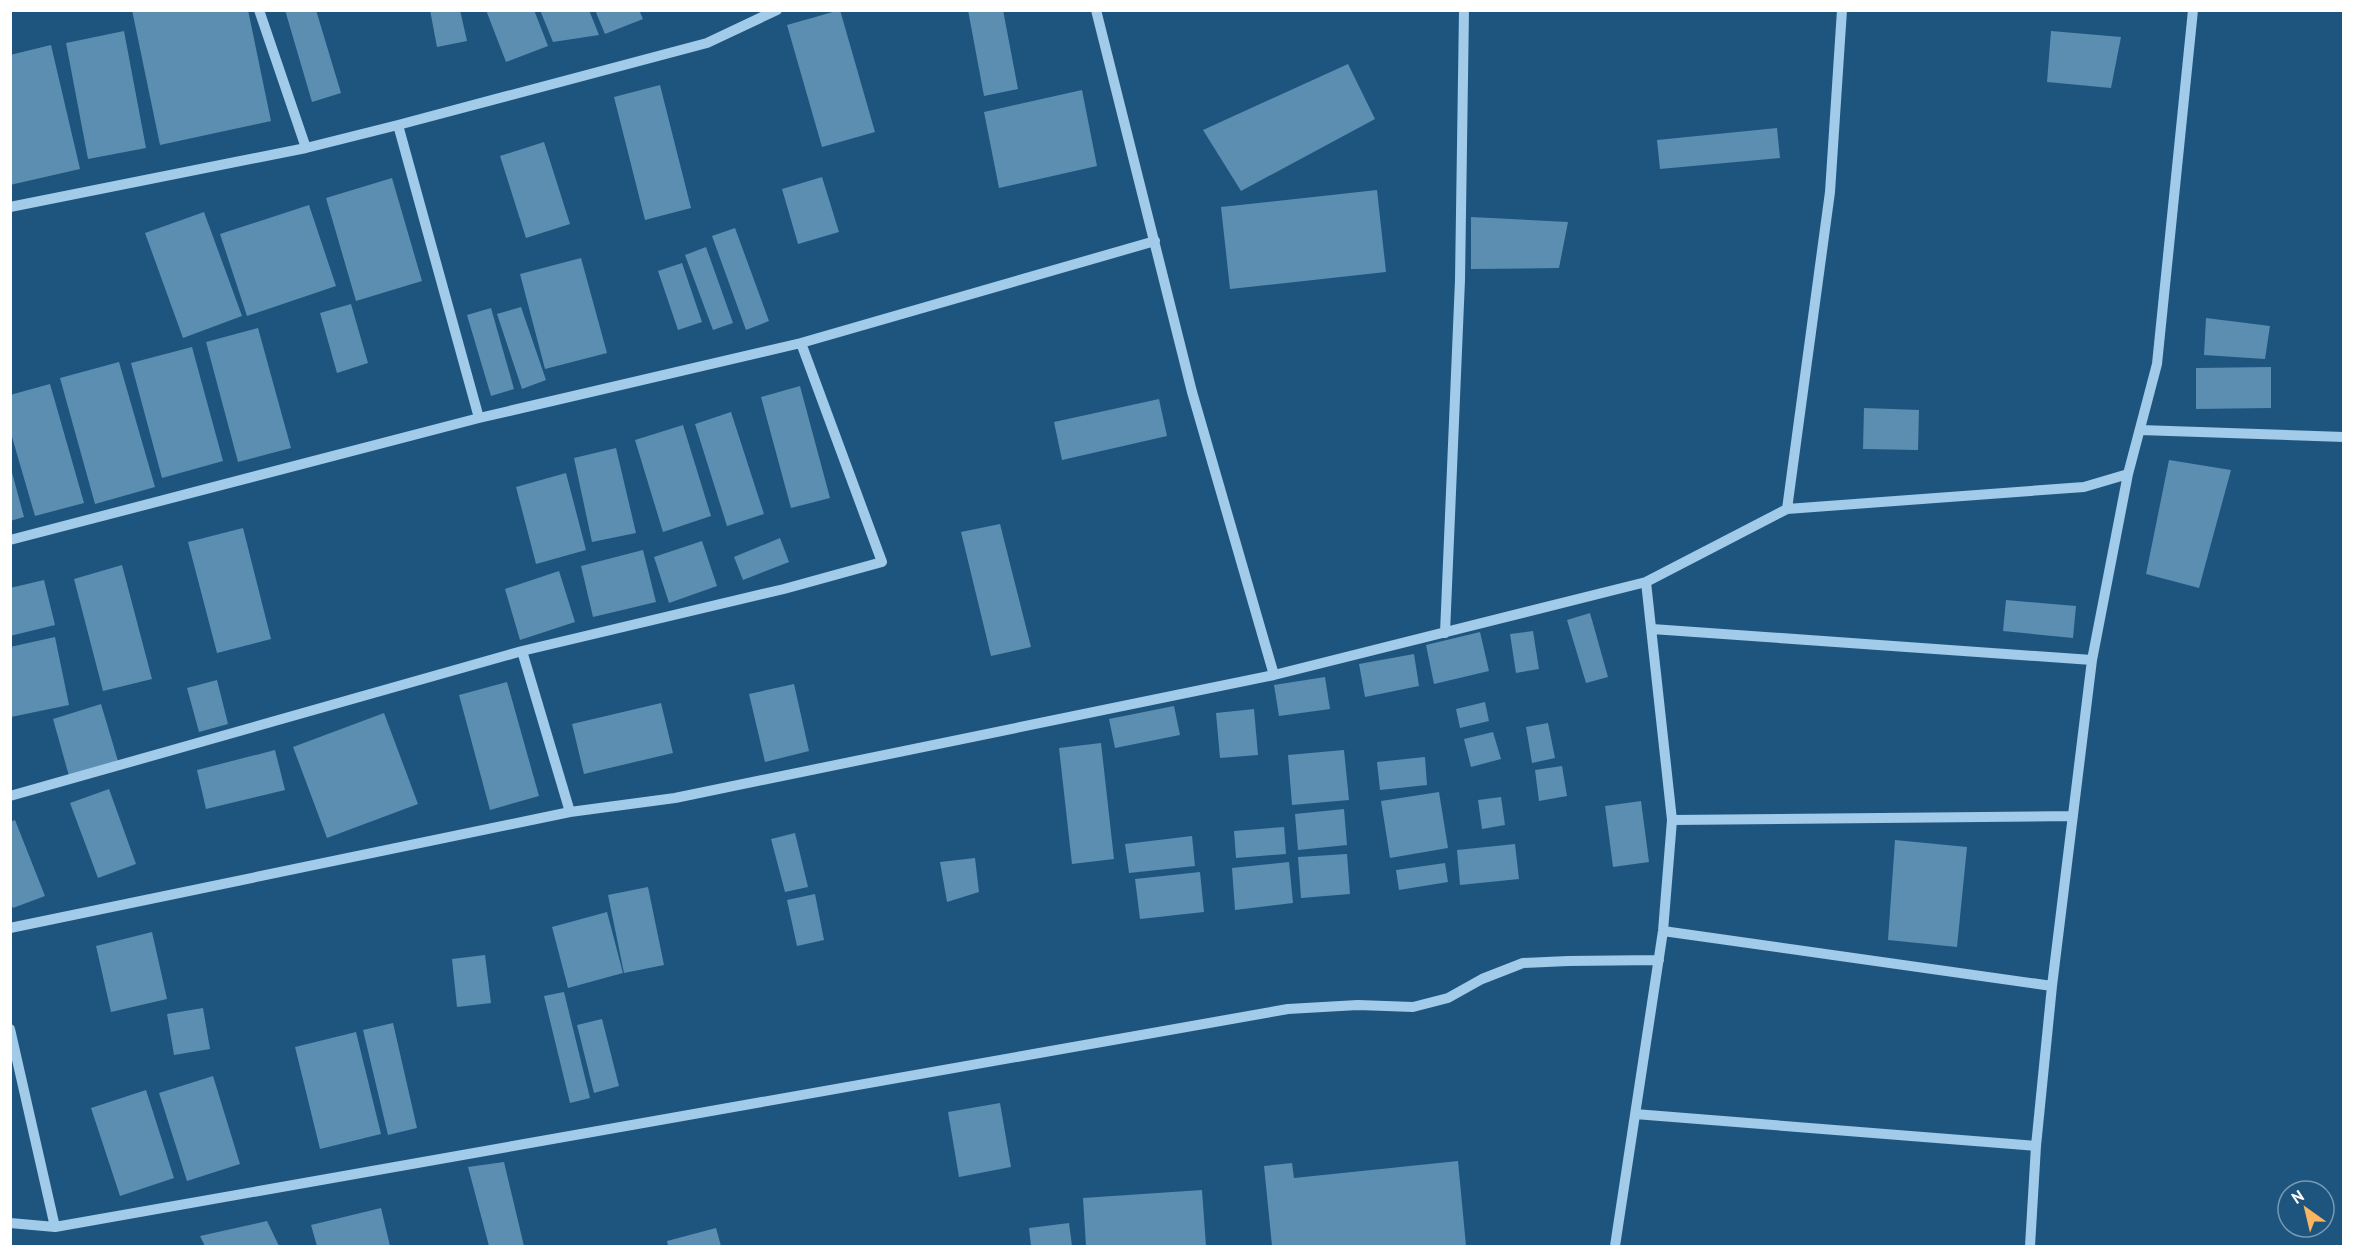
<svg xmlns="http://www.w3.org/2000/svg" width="2354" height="1257" font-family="'PT Sans',sans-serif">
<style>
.building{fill:#5b8eb1}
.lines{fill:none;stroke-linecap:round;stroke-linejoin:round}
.minor{stroke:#a1cbe8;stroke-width:10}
</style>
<rect width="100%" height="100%" fill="#1e557e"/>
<path class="building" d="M 132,10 L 248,10 L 271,121 L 160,145 Z
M 285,10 L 316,10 L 341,93 L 312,102 Z
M 430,10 L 460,10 L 467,41 L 437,47 Z
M 486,10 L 534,10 L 548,46 L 506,62 Z
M 540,10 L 589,10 L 599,35 L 553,42 Z
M 595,10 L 639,10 L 643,19 L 605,34 Z
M 840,10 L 875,132 L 822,147 L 787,25 Z
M 968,10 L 1003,10 L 1018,89 L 984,96 Z
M 124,31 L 146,148 L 88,159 L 66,43 Z
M 2051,31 L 2121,37 L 2111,88 L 2047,82 Z
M 51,45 L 80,169 L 10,185 L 10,55 Z
M 1348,64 L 1375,119 L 1241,191 L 1203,130 Z
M 660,85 L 691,208 L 645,220 L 614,97 Z
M 1082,90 L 1097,166 L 999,188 L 984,112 Z
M 1777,128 L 1780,158 L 1660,169 L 1657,140 Z
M 544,142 L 570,224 L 526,238 L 500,156 Z
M 822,177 L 839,232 L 798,244 L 782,189 Z
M 392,178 L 422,281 L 356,301 L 326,198 Z
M 1377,190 L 1386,272 L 1230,289 L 1221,207 Z
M 309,205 L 336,286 L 247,316 L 220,234 Z
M 204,212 L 242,316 L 183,338 L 145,233 Z
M 1471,217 L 1568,222 L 1559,268 L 1471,269 Z
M 735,228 L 769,321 L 746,330 L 712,236 Z
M 706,247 L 733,323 L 713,330 L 685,255 Z
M 581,258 L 607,353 L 545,369 L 520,274 Z
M 682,263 L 702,322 L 678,330 L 658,271 Z
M 351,304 L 368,363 L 337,373 L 320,313 Z
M 521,307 L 546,380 L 522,389 L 497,314 Z
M 491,308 L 514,389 L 491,396 L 467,315 Z
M 2206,318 L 2270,326 L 2265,359 L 2204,355 Z
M 258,328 L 291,448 L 238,462 L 206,342 Z
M 192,347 L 223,461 L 162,478 L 131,363 Z
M 119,362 L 155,487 L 95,504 L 60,378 Z
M 2271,367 L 2271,408 L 2196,409 L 2196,368 Z
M 50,384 L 84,503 L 35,516 L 10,430 L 10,395 Z
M 800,386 L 830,498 L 791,508 L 761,397 Z
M 1159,399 L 1167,436 L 1062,460 L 1054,422 Z
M 1864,408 L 1919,410 L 1918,450 L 1863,449 Z
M 731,412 L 764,514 L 727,526 L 695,424 Z
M 683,425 L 711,516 L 663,532 L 635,440 Z
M 616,448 L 636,533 L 592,542 L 574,458 Z
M 2169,460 L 2231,470 L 2199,588 L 2146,574 Z
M 10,465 L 24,517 L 10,521 Z
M 566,473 L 586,550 L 536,564 L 516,487 Z
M 1000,524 L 1031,647 L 991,656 L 961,532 Z
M 243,528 L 271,639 L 217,653 L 188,542 Z
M 780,538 L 789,562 L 743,580 L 734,557 Z
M 702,541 L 717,586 L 669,603 L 654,557 Z
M 643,550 L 656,602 L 593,617 L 581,566 Z
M 122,565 L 152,679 L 103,691 L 74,579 Z
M 559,571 L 575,622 L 520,640 L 505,589 Z
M 44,580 L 55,625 L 10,636 L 10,588 Z
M 2006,600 L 2076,606 L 2073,638 L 2003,631 Z
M 1590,613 L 1608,677 L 1586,683 L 1567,620 Z
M 1533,631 L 1539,669 L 1516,673 L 1510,634 Z
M 1480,632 L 1489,671 L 1434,684 L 1426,645 Z
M 55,637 L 69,705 L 11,717 L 10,647 Z
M 1414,654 L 1419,686 L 1365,697 L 1359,664 Z
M 1325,677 L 1330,709 L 1279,716 L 1274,685 Z
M 217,680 L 228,724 L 199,732 L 187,688 Z
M 507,682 L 539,796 L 490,810 L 459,695 Z
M 794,684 L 809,751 L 765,762 L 749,694 Z
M 1485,702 L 1489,721 L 1460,728 L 1456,709 Z
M 661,703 L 673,753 L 584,774 L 572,724 Z
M 101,704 L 118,761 L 69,776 L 53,719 Z
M 1174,706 L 1180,735 L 1115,748 L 1109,719 Z
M 1254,709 L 1258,755 L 1220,758 L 1216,713 Z
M 384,713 L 418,804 L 327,838 L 293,747 Z
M 1548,723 L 1555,758 L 1532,763 L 1526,727 Z
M 1493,732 L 1501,759 L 1471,767 L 1464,739 Z
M 1101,743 L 1114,859 L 1072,864 L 1059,748 Z
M 275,750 L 285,790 L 206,809 L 197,770 Z
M 1344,750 L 1349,800 L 1292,805 L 1288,755 Z
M 1425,757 L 1427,785 L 1380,790 L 1377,762 Z
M 1562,766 L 1567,796 L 1539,801 L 1535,770 Z
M 109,789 L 136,864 L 98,878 L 70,803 Z
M 1439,792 L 1448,848 L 1390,858 L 1381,801 Z
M 1501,797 L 1505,825 L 1482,829 L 1478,800 Z
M 1641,801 L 1649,862 L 1613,867 L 1605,806 Z
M 1344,809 L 1347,845 L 1298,850 L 1295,814 Z
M 15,820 L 45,896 L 13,908 L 10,901 L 10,822 Z
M 1284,827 L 1286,854 L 1236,858 L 1234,831 Z
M 795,833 L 808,887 L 785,892 L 771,839 Z
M 1192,836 L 1195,866 L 1129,873 L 1125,844 Z
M 1895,840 L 1967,847 L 1957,947 L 1888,940 Z
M 1515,844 L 1519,879 L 1460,885 L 1457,850 Z
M 1347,854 L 1350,894 L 1301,898 L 1298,857 Z
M 975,858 L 979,892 L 947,902 L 940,862 Z
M 1289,862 L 1293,903 L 1235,910 L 1232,868 Z
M 1445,863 L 1448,882 L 1399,890 L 1396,870 Z
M 1200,872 L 1204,912 L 1140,919 L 1135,879 Z
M 648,887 L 664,965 L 624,973 L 608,895 Z
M 815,894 L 824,940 L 797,946 L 787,900 Z
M 607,912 L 623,973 L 568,988 L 552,927 Z
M 152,932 L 167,999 L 111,1012 L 96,946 Z
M 485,955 L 491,1003 L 457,1007 L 452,959 Z
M 564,992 L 590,1098 L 570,1103 L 544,996 Z
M 203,1008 L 210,1049 L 174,1055 L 167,1014 Z
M 602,1019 L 619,1086 L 594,1093 L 577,1025 Z
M 393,1023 L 417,1128 L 388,1135 L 363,1030 Z
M 356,1032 L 381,1134 L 320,1149 L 295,1047 Z
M 213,1076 L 240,1164 L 187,1181 L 159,1093 Z
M 146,1090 L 174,1178 L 120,1196 L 91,1108 Z
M 1000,1103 L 1011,1167 L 959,1177 L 948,1112 Z
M 1458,1161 L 1466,1246 L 1272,1246 L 1264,1166 L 1292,1163 L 1294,1178 Z
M 504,1162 L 524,1246 L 489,1246 L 468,1167 Z
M 1202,1190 L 1206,1246 L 1086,1246 L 1083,1198 Z
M 381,1208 L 390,1246 L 317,1246 L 311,1225 Z
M 267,1221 L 279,1246 L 205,1246 L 200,1236 Z
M 1069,1223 L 1072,1246 L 1031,1246 L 1029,1228 Z
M 716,1228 L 721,1246 L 668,1246 L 667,1241 Z"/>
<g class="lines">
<path class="minor" d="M 259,10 L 306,148
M 1096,10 L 1192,392 L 1274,675
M 398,125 L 479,418
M 10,207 L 306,148 L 398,125 L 707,43 L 777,10
M 801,343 L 1155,241
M 2140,430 L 2344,437
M 1787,509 L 1830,192 L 1842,10
M 10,540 L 479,418 L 801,343 L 882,562 L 784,589 L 522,651 L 10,796
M 1646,582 L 1672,820 L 2073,816
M 1652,629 L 2092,660
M 1445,633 L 1460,280 L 1464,10
M 522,651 L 570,812
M 10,928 L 570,812 L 675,798 L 1274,675 L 1646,582 L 1787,509 L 2084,487 L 2128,474 L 2157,364 L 2193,10
M 1663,931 L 2052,986
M 10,1029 L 55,1227
M 1635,1114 L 2036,1146
M 10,1223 L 55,1227 L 1288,1009 L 1358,1005 L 1413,1007 L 1448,998 L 1482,979 L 1523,963 L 1568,961 L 1659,960
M 1615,1246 L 1663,931 L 1672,820
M 2030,1246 L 2036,1146 L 2052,986 L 2092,660 L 2128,474"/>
</g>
<rect width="2354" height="1257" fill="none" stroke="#ffffff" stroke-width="24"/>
<g transform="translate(2306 1209) rotate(326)"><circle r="28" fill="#1e557e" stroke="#7899b2" stroke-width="1.5"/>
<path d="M0-4.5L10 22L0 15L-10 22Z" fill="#f7b65f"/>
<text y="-9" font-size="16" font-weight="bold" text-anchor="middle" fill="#ffffff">N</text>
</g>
</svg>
